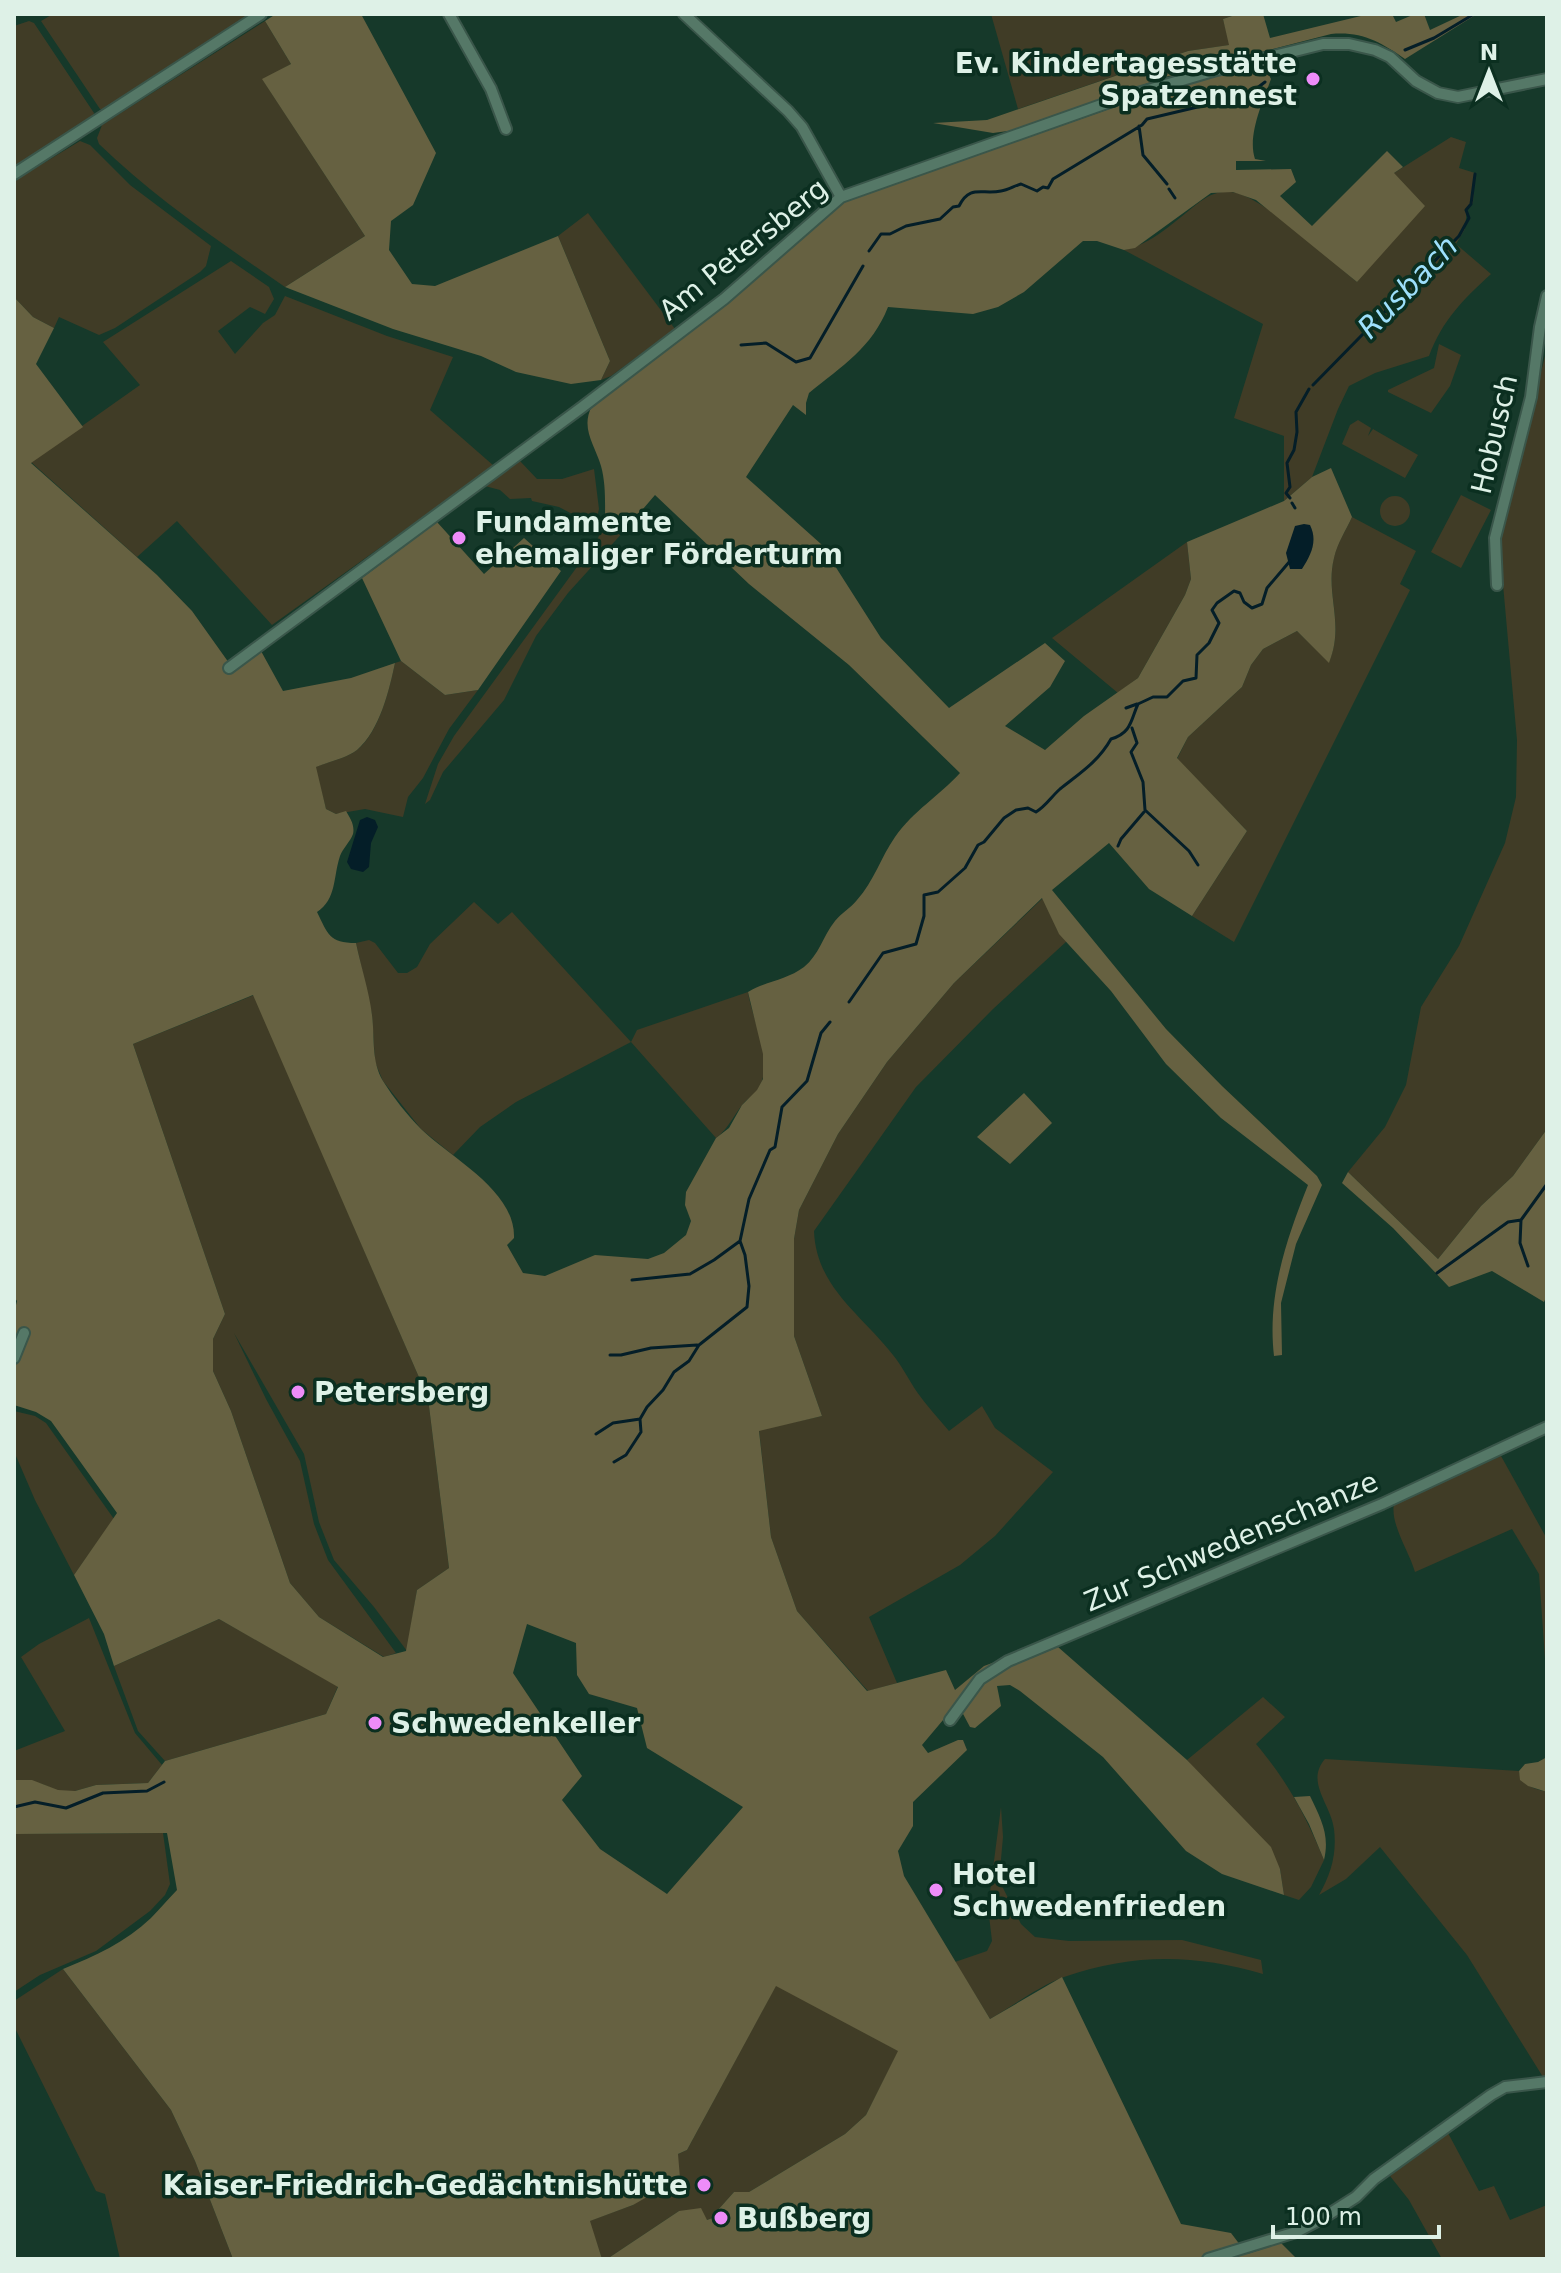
<svg xmlns="http://www.w3.org/2000/svg" width="1561" height="2273" font-family="'DejaVu Sans',sans-serif">
<style>
.green{fill:#403c26}
.forest{fill:#666141;fill-rule:evenodd}
.water{fill:#041e28}
.lines{fill:none;stroke-linecap:round;stroke-linejoin:round}
.stream{stroke:#041e28;stroke-width:3}
.minor-casing{stroke:#3a564a;stroke-width:14}
.minor{stroke:#557867;stroke-width:10}
.poi-dot{fill:#ed8cf9;stroke:#0b2f20;stroke-width:3}
.labels{text-anchor:middle;stroke-width:7;stroke-linejoin:round;paint-order:stroke}
.poi-label{font-size:28px;font-weight:bold;fill:#def1e7;stroke:#0b2f20;text-anchor:start}
.street-label{font-size:28px;fill:#def1e7;stroke:#0b2f20}
.water-label{font-size:30px;font-style:italic;fill:#9ddffc;stroke:#0b2f20}
</style>
<rect width="100%" height="100%" fill="#16392a"/>
<path class="green" d="M 53,14 L 253,14 L 106,110 L 100,109 L 41,21 Z
M 991,14 L 1238,14 L 1223,19 L 1230,45 L 1188,51 L 1018,109 Z
M 29,21 L 34,23 L 94,113 L 93,118 L 14,167 L 14,26 Z
M 265,21 L 291,64 L 263,80 L 365,236 L 285,287 C 220,242 156,199 99,144 L 97,138 L 102,125 Z
M 1451,137 L 1466,142 L 1459,168 L 1475,173 L 1473,203 L 1467,208 L 1465,229 L 1456,244 L 1491,274 C 1463,300 1443,319 1429,356 L 1375,373 L 1349,386 L 1338,409 L 1312,477 L 1284,501 L 1284,436 L 1234,418 L 1263,324 L 1124,250 C 1151,245 1175,221 1197,204 C 1208,196 1216,191 1231,192 C 1261,194 1331,261 1357,282 L 1394,173 Z
M 80,141 L 90,145 L 130,185 L 211,246 L 206,266 L 200,272 L 115,328 L 99,335 L 59,317 L 54,328 L 33,317 L 14,297 L 14,181 Z
M 588,213 L 675,329 L 611,376 L 601,380 L 610,361 L 558,236 Z
M 231,261 L 269,287 L 274,299 L 265,314 L 250,307 L 218,331 L 235,354 L 263,323 L 275,315 L 285,296 L 387,336 L 453,357 L 430,410 L 494,466 L 272,625 L 177,521 L 137,557 L 31,462 L 140,385 L 103,342 Z
M 1439,344 L 1461,355 L 1450,386 L 1431,413 L 1388,392 L 1388,390 L 1434,368 Z
M 1545,356 L 1547,1129 L 1513,1176 L 1481,1206 L 1438,1259 L 1348,1172 L 1385,1127 L 1406,1085 L 1421,1007 L 1459,946 L 1505,843 L 1516,797 L 1517,740 L 1499,540 Z
M 1358,420 L 1371,428 L 1368,436 L 1373,429 L 1418,455 L 1405,478 L 1342,444 L 1350,425 Z
M 520,461 L 537,479 L 562,479 L 594,469 L 599,509 L 595,526 L 559,507 L 532,501 L 531,498 L 510,499 L 500,490 L 485,486 Z
M 1461,495 L 1491,510 L 1461,568 L 1431,552 Z
M1380 511a15 15 0 1 1 30 0a15 15 0 1 1-30 0Z
M 1352,517 L 1416,551 L 1400,584 L 1410,590 L 1234,942 L 1192,916 L 1247,831 L 1177,759 L 1188,737 L 1242,687 L 1251,665 L 1263,649 L 1297,631 L 1329,662 C 1345,623 1325,595 1334,557 C 1337,544 1346,530 1352,517 Z
M 605,522 L 625,530 L 568,593 L 536,636 L 504,700 L 443,772 L 430,800 L 425,804 L 438,764 L 454,736 L 598,538 Z
M 1187,542 L 1191,579 L 1185,595 L 1138,678 L 1118,693 L 1052,638 Z
M 401,661 L 445,695 L 478,690 L 449,729 L 423,778 L 408,797 L 403,817 L 365,809 L 336,814 L 326,809 L 315,767 C 328,762 347,758 357,750 C 380,731 389,690 395,663 Z
M 1043,898 L 1059,933 L 1067,941 L 993,1009 L 916,1087 L 814,1231 C 816,1287 862,1315 893,1355 C 902,1366 909,1380 917,1392 C 926,1405 938,1418 949,1431 L 982,1406 L 995,1428 L 1053,1472 L 995,1536 L 960,1565 L 869,1617 L 897,1683 L 868,1691 L 797,1611 L 771,1537 L 759,1430 L 822,1416 L 794,1336 L 794,1239 L 799,1210 L 838,1134 L 887,1062 L 954,983 Z
M 474,902 L 498,924 L 512,912 L 631,1042 L 637,1030 L 748,992 C 752,1020 776,1064 757,1091 C 753,1096 747,1099 743,1104 C 733,1116 729,1128 716,1138 L 631,1042 L 516,1102 L 480,1127 L 453,1155 L 421,1129 L 383,1081 L 375,1062 L 372,1015 L 356,943 L 369,940 L 375,943 L 398,973 L 407,973 L 417,967 L 430,944 Z
M 254,995 L 428,1398 L 449,1568 L 417,1590 L 407,1651 L 374,1607 L 334,1560 L 319,1522 L 304,1454 L 234,1333 L 266,1399 L 300,1461 L 314,1524 L 328,1560 L 396,1653 L 384,1657 L 319,1617 L 290,1583 L 231,1411 L 213,1371 L 213,1339 L 225,1314 L 133,1044 Z
M 14,1411 L 35,1416 L 46,1423 L 114,1519 L 74,1575 L 35,1500 L 16,1456 Z
M 1501,1456 L 1547,1539 L 1547,1687 L 1539,1574 L 1512,1529 L 1415,1572 C 1409,1551 1390,1524 1394,1504 Z
M 89,1618 L 135,1733 L 162,1765 L 148,1783 L 96,1785 L 75,1791 L 58,1791 L 42,1784 L 14,1780 L 14,1751 L 65,1731 L 21,1657 L 39,1644 Z
M 219,1619 L 338,1686 L 326,1714 L 165,1761 L 138,1731 L 114,1666 Z
M 1263,1697 L 1285,1717 L 1256,1744 C 1288,1782 1305,1814 1324,1860 L 1311,1887 L 1299,1900 L 1284,1895 L 1280,1869 L 1187,1760 Z
M 1325,1759 L 1519,1771 C 1522,1787 1534,1788 1547,1792 L 1547,2077 L 1543,2077 L 1467,1955 L 1380,1847 L 1346,1879 L 1319,1895 C 1331,1874 1337,1854 1334,1829 C 1331,1804 1305,1782 1325,1759 Z
M 1001,1807 L 1003,1837 L 1000,1870 L 1003,1888 L 1021,1924 L 1035,1937 L 1069,1941 L 1182,1940 L 1261,1960 L 1263,1974 C 1195,1954 1133,1953 1064,1977 C 1039,1986 1013,2006 990,2019 L 955,1962 L 987,1951 L 992,1941 L 988,1907 Z
M 163,1833 L 170,1884 L 165,1895 L 150,1911 L 96,1951 L 40,1975 L 14,1992 L 14,1834 Z
M 63,1969 L 171,2110 L 195,2161 L 233,2259 L 120,2259 L 105,2194 L 96,2191 L 14,2026 L 14,2001 Z
M 776,1985 L 899,2051 L 866,2115 L 845,2134 L 749,2192 L 734,2192 L 717,2211 L 715,2217 L 707,2220 L 679,2211 L 607,2259 L 602,2259 L 589,2221 L 633,2205 L 678,2154 L 687,2150 Z
M 1448,2133 L 1479,2191 L 1494,2186 L 1510,2220 L 1547,2205 L 1547,2259 L 1442,2259 L 1409,2200 L 1390,2176 Z"/>
<path class="forest" d="M 276,14 L 361,14 L 436,153 L 413,205 L 391,221 L 389,250 L 412,284 L 435,286 L 558,236 L 610,361 L 601,380 L 571,384 L 516,372 L 481,356 L 393,329 L 285,287 L 365,236 L 262,79 L 291,64 L 265,21 Z
M 1238,14 L 1263,14 L 1270,38 L 1369,14 L 1392,14 L 1396,22 L 1415,14 L 1424,14 L 1430,30 L 1464,14 L 1477,14 L 1405,59 C 1381,42 1361,31 1331,34 L 1165,77 L 1015,130 L 993,133 L 933,123 L 987,120 L 1188,51 L 1229,45 L 1223,19 Z
M 1264,65 L 1271,79 C 1263,102 1247,135 1255,159 L 1266,161 L 1236,161 L 1236,170 L 1291,169 L 1296,182 L 1280,196 L 1312,226 L 1387,151 L 1403,167 L 1394,173 L 1425,206 L 1357,282 L 1256,200 L 1233,192 L 1211,193 L 1135,248 L 1124,250 L 1097,241 L 1083,241 L 1024,292 L 998,307 L 973,314 L 888,307 C 872,348 842,366 809,393 L 806,403 L 806,415 L 793,405 L 746,477 L 821,544 L 881,638 L 949,708 L 1045,643 L 1065,661 L 1050,687 L 1005,726 L 1045,750 L 1084,716 L 1138,678 L 1185,595 L 1191,579 L 1187,542 L 1284,501 L 1312,477 L 1331,468 L 1352,517 C 1346,530 1337,544 1334,558 C 1325,595 1345,623 1329,663 L 1297,631 L 1263,649 L 1251,665 L 1242,687 L 1188,737 L 1177,758 L 1247,831 L 1192,916 L 1149,889 L 1109,843 L 1052,890 L 1166,1029 L 1222,1086 L 1317,1176 L 1322,1185 L 1296,1244 L 1281,1303 L 1282,1355 L 1274,1356 C 1267,1296 1286,1240 1308,1185 L 1221,1118 L 1166,1064 L 1111,991 L 1059,934 L 1042,898 L 954,983 L 887,1062 L 838,1134 L 799,1210 L 794,1239 L 794,1336 L 822,1416 L 759,1431 L 771,1537 L 797,1611 L 867,1691 L 946,1670 L 955,1690 L 984,1666 L 1014,1655 L 1017,1664 L 1058,1647 L 1187,1760 L 1271,1847 L 1280,1869 L 1284,1895 L 1222,1874 L 1186,1851 L 1103,1757 L 1020,1691 L 1010,1685 L 997,1686 L 1001,1706 L 975,1728 L 970,1727 L 962,1712 L 954,1707 L 922,1745 L 928,1753 L 958,1740 L 963,1740 L 967,1750 L 913,1802 L 913,1826 L 898,1851 L 904,1876 L 990,2019 L 1062,1977 L 1181,2224 L 1231,2233 L 1247,2254 L 1281,2243 L 1297,2259 L 607,2259 L 679,2211 L 701,2208 L 707,2220 L 715,2217 L 717,2211 L 734,2192 L 749,2192 L 845,2134 L 866,2115 L 898,2051 L 776,1986 L 687,2150 L 678,2154 L 680,2178 L 633,2205 L 590,2221 L 602,2259 L 233,2259 L 195,2161 L 171,2110 L 63,1969 C 95,1956 126,1942 151,1918 C 160,1909 168,1899 177,1890 L 167,1833 L 14,1834 L 14,1780 L 32,1780 L 58,1790 L 75,1791 L 96,1785 L 148,1783 L 165,1761 L 326,1714 L 338,1687 L 219,1619 L 114,1666 L 104,1634 L 74,1575 L 117,1513 L 51,1421 L 36,1412 L 14,1405 L 14,1313 L 17,1301 L 14,1297 L 14,297 L 33,317 L 54,328 L 36,364 L 83,427 L 31,463 L 157,575 L 192,611 L 234,670 L 261,651 L 283,691 L 351,678 L 395,663 C 389,691 380,730 357,750 C 347,758 328,762 316,767 L 326,809 L 336,814 L 346,811 C 350,818 355,825 353,834 C 350,842 343,848 340,856 C 333,877 337,899 317,912 C 328,934 329,943 356,943 C 361,967 369,991 372,1015 C 375,1038 371,1061 383,1081 C 393,1097 408,1116 421,1129 C 451,1158 516,1191 514,1238 L 507,1245 L 523,1273 L 545,1276 L 595,1255 L 648,1259 L 664,1253 L 686,1235 L 691,1221 L 685,1205 L 686,1192 L 716,1138 L 729,1128 L 742,1105 L 757,1090 L 763,1079 L 763,1054 L 748,992 C 766,981 787,980 804,967 C 819,955 823,936 835,921 C 841,913 851,908 857,900 C 874,881 881,857 895,837 C 913,811 939,796 960,773 L 849,665 L 749,584 L 655,495 L 625,530 L 605,522 C 605,503 606,484 601,466 C 595,445 580,428 592,406 L 745,289 L 838,206 L 851,199 L 1181,84 ZM 253,995 L 428,1398 L 449,1568 L 417,1590 L 406,1651 L 383,1657 L 319,1617 L 290,1583 L 231,1411 L 213,1371 L 213,1339 L 225,1314 L 133,1044 ZM 527,1624 L 576,1643 L 577,1675 L 589,1694 L 637,1708 L 647,1748 L 743,1807 L 667,1894 L 600,1849 L 562,1800 L 582,1776 L 513,1673 Z
M 437,522 L 484,574 L 524,538 L 561,571 L 478,690 L 445,695 L 401,661 L 362,578 Z
M 1024,1093 L 1052,1123 L 1010,1164 L 977,1137 Z
M 1547,1129 L 1547,1295 L 1544,1302 L 1492,1271 L 1449,1287 L 1393,1228 L 1342,1183 L 1348,1172 L 1438,1259 L 1481,1206 L 1513,1176 Z
M 1547,1757 L 1547,1792 L 1528,1786 L 1520,1780 L 1519,1771 L 1525,1764 L 1538,1762 Z
M 1310,1796 C 1321,1819 1330,1835 1324,1860 L 1309,1824 L 1294,1797 Z"/>
<path class="water" d="M 1304,524 L 1310,525 C 1318,541 1311,555 1302,569 L 1290,569 L 1286,553 L 1295,526 Z
M 367,817 L 375,820 L 378,827 L 371,843 L 369,867 L 363,872 L 351,869 L 347,862 L 360,820 Z"/>
<g class="lines">
<path class="stream" d="M 1405,50 L 1434,38 L 1474,14
M 1139,126 L 1143,155 L 1167,184
M 1169,189 L 1175,198
M 869,251 L 881,234 L 890,234 L 906,226 L 940,219 L 953,207 L 959,206 C 970,184 982,195 1001,191 C 1008,190 1014,186 1021,184 L 1037,191 L 1043,187 L 1048,188 L 1053,179 L 1142,125 L 1147,119 L 1248,95 L 1265,82
M 741,345 L 766,343 L 796,362 L 810,358 L 863,266
M 1313,385 L 1459,236 L 1469,218 L 1466,210 L 1471,204 L 1475,174
M 1290,498 L 1286,493 L 1290,487 L 1287,463 L 1294,450 L 1297,432 L 1296,412 L 1309,389
M 1292,503 L 1295,508
M 1126,708 L 1137,704
M 1132,728 L 1137,743 L 1131,752 L 1143,782 L 1145,810 L 1189,851 L 1198,865
M 1118,846 L 1121,839 L 1144,812
M 849,1002 L 883,953 L 916,944 L 924,916 L 924,895 L 938,892 L 965,868 L 978,845 L 984,842 L 1004,818 L 1016,810 L 1028,808 L 1036,812 C 1046,806 1051,797 1060,789 C 1080,773 1098,762 1111,739 C 1132,733 1131,719 1138,704 L 1153,697 L 1167,697 L 1183,681 L 1196,678 L 1197,655 L 1209,643 L 1219,623 L 1212,610 L 1217,603 L 1234,591 L 1240,593 L 1244,602 L 1252,608 L 1262,604 L 1267,588 L 1290,561
M 1521,1220 L 1520,1243 L 1528,1266
M 1437,1273 L 1508,1222 L 1521,1220 L 1547,1184
M 632,1280 L 690,1274 L 714,1260 L 740,1241
M 610,1355 L 621,1355 L 651,1348 L 697,1345
M 596,1434 L 613,1423 L 640,1419
M 614,1462 L 626,1455 L 641,1432 L 640,1419 L 647,1407 L 663,1390 L 674,1372 L 689,1361 L 699,1345 L 747,1307 L 749,1286 L 745,1255 L 740,1241 L 749,1199 L 770,1150 L 775,1147 L 782,1107 L 807,1081 L 821,1033 L 830,1022
M 14,1807 L 35,1802 L 66,1808 L 103,1793 L 147,1791 L 164,1782"/>
<g class="minor-casing">
<path id="minor" d="M 449,14 L 491,89 L 506,129
M 684,14 L 788,111 L 802,127 L 841,197
M 14,174 L 261,14
M 1497,585 L 1495,538 L 1531,397 L 1540,327 L 1547,296
M 229,668 L 581,408 L 724,299 L 841,197 L 1121,98 L 1213,71 L 1323,44 L 1349,44 L 1375,50 L 1390,57 L 1416,81 L 1438,93 L 1458,97 L 1547,79
M 14,1358 L 24,1333
M 950,1720 L 980,1679 L 1008,1661 L 1382,1504 L 1547,1427
M 1208,2259 L 1296,2232 L 1323,2218 L 1356,2197 L 1374,2179 L 1491,2095 L 1505,2087 L 1547,2082"/>
</g>
<use href="#minor" class="minor"/>
</g>
<g class="poi-dot">
<circle cx="1313" cy="79" r="8"/>
<circle cx="459" cy="538" r="8"/>
<circle cx="298" cy="1392" r="8"/>
<circle cx="375" cy="1723" r="8"/>
<circle cx="936" cy="1890" r="8"/>
<circle cx="704" cy="2185" r="8"/>
<circle cx="721" cy="2218" r="8"/>
</g>
<g class="labels">
<g class="poi-label">
<text x="1297" y="73" text-anchor="end">Ev. Kindertagesstätte<tspan x="1297" dy="32">Spatzennest</tspan></text>
<text x="475" y="532">Fundamente<tspan x="475" dy="32">ehemaliger Förderturm</tspan></text>
<text x="314" y="1402">Petersberg</text>
<text x="391" y="1733">Schwedenkeller</text>
<text x="952" y="1884">Hotel<tspan x="952" dy="32">Schwedenfrieden</tspan></text>
<text x="688" y="2195" text-anchor="end">Kaiser-Friedrich-Gedächtnishütte</text>
<text x="737" y="2228">Bußberg</text>
</g>
<g class="street-label">
<text transform="translate(743 249) rotate(-39)" y="10">Am Petersberg</text>
<text transform="translate(1494 434) rotate(-77)" y="10">Hobusch</text>
<text transform="translate(1231 1541) rotate(-23)" y="10">Zur Schwedenschanze</text>
</g>
<g class="water-label">
<text transform="translate(1408 287) rotate(-46)" y="10">Rusbach</text>
</g>
</g>
<rect width="1561" height="2273" fill="none" stroke="#def1e7" stroke-width="32"/>
<g transform="translate(1489 72)" stroke="#0b2f20" stroke-width="6" paint-order="stroke">
<path d="M0-6L14 30L0 20L-14 30Z" fill="#def1e7"/>
<text y="-12" font-size="22" font-weight="bold" text-anchor="middle" fill="#def1e7">N</text>
</g>
<path d="M1273 2225v12h166v-12" fill="none" stroke="#def1e7" stroke-width="4"/>
<text x="1285" y="2225" font-size="24" fill="#def1e7" stroke="#0b2f20" stroke-width="6" paint-order="stroke">100 m</text>
</svg>
